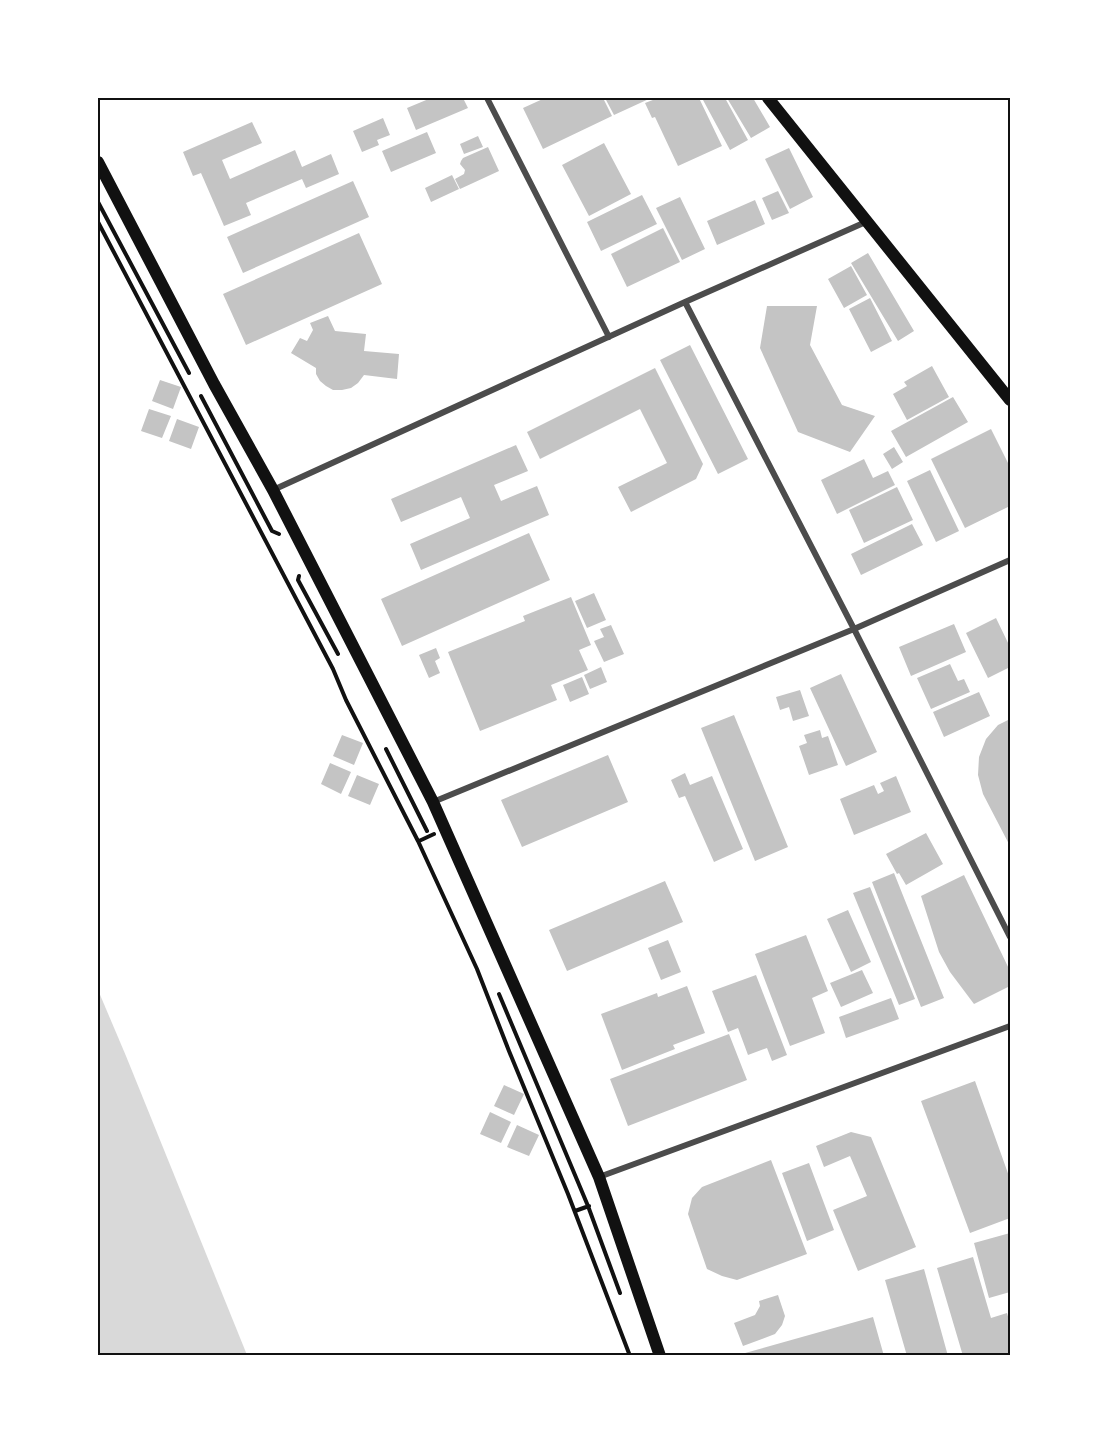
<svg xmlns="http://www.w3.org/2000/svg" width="1108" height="1453" font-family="'Space Grotesk',sans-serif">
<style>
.water{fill:#d9d9d9}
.building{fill:#c4c4c4}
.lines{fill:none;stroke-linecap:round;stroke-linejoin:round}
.path{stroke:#111;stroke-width:4}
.minor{stroke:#4c4c4c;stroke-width:6}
.secondary{stroke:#111;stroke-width:12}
.neatline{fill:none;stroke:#111;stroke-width:2}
</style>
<rect width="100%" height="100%" fill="#fff"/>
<path class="water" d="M 98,990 L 126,1056 L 247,1355 L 98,1355 Z"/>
<path class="building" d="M 431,98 L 463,98 L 468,108 L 416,130 L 407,108 Z
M 545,98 L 603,98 L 612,116 L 543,149 L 523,108 Z
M 605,98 L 651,98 L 614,115 Z
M 658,98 L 699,98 L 722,146 L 678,166 L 655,117 L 652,118 L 645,103 Z
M 708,98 L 725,98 L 748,140 L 730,150 L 703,100 Z
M 727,98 L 753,98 L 770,127 L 751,138 Z
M 383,118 L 390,135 L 377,140 L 379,145 L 362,152 L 353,131 Z
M 252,122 L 262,143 L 222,160 L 230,179 L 295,150 L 302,167 L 331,154 L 339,174 L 306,188 L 302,179 L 246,203 L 251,215 L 224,226 L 201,173 L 193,176 L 183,152 Z
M 427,132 L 436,153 L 391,172 L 382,151 Z
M 478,136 L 483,147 L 464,154 L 460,144 Z
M 604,143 L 631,194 L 589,216 L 562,165 Z
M 488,147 L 499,171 L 460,189 L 455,179 L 464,174 L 465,170 L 460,164 L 461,161 L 463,158 Z
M 789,148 L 813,197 L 790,209 L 765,159 Z
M 452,175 L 459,189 L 431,202 L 425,188 Z
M 353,181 L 369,217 L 243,273 L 227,237 Z
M 778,191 L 789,213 L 772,220 L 762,198 Z
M 642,195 L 657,224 L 601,251 L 587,222 Z
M 680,197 L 705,249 L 682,260 L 656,208 Z
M 755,200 L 765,224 L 717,245 L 707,221 Z
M 663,228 L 680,262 L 627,287 L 611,254 Z
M 359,233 L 382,284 L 246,345 L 223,294 Z
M 868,253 L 914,331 L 898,341 L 851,263 Z
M 851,266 L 867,295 L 844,308 L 828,279 Z
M 870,298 L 892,341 L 871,352 L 849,309 Z
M 767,306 L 817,306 L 810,345 L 842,405 L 875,416 L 850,452 L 798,432 L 760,348 Z
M 328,316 L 335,331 L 366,334 L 364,351 L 399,354 L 397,379 L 364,375 L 358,383 L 351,388 L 342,390 L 333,390 L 326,386 L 320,381 L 316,374 L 316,368 L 291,353 L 300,338 L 307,341 L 313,330 L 310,323 Z
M 690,345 L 748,459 L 718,474 L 660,360 Z
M 932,366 L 949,397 L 907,420 L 893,394 L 907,386 L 904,382 Z
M 655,368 L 703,464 L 696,479 L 631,512 L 618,487 L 667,463 L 640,409 L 540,459 L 527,432 Z
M 160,380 L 181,387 L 173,409 L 152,401 Z
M 953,397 L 968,422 L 906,457 L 891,431 Z
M 149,409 L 171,416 L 162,438 L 141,431 Z
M 177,419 L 199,427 L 191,449 L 169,441 Z
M 991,429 L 1010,467 L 1010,506 L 965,528 L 931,459 Z
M 516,445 L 528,471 L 494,485 L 501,501 L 537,486 L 549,515 L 421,570 L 410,544 L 470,518 L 461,497 L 401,522 L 391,499 Z
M 894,447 L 903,462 L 892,469 L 883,454 Z
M 864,459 L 873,478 L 888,471 L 895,485 L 837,514 L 821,480 Z
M 930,470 L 959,531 L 936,542 L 907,481 Z
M 897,487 L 913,520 L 864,543 L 849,510 Z
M 912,524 L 923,545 L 861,575 L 851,554 Z
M 529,533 L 550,580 L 402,646 L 381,599 Z
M 594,593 L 606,620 L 587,628 L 575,601 Z
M 571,597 L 591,645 L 579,650 L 588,670 L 551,685 L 557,700 L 480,731 L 448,652 L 525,621 L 523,616 Z
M 996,618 L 1010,647 L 1010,667 L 988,678 L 966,633 Z
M 954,624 L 966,652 L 911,676 L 899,647 Z
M 611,625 L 624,654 L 604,662 L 594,641 L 604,637 L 600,629 Z
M 436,648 L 440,658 L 435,661 L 440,673 L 429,678 L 419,655 Z
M 950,664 L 958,681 L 964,679 L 970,692 L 931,709 L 917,678 Z
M 601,667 L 607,682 L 590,689 L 584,675 Z
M 841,674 L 877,752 L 846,766 L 810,688 Z
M 582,677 L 589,694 L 570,702 L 563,685 Z
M 800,690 L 809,716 L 793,721 L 789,707 L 780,710 L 776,697 Z
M 979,692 L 990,716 L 944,737 L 933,712 Z
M 734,715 L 788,847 L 755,861 L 701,728 Z
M 1010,719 L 1010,846 L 983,794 L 978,775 L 979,757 L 986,739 L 998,725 Z
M 820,730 L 822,738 L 828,736 L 838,765 L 809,775 L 799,746 L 807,743 L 804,735 Z
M 342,735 L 363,743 L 354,765 L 333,756 Z
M 608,755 L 628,802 L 522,847 L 501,800 Z
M 330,763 L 351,772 L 341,794 L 321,784 Z
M 685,773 L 690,785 L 712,776 L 743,849 L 714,862 L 685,796 L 679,798 L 671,780 Z
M 357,775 L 379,784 L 370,805 L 348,796 Z
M 896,776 L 911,812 L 854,835 L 840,799 L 874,785 L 878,794 L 884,791 L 880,783 Z
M 926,833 L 943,864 L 906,885 L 899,873 L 897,874 L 886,854 Z
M 894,873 L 944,998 L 921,1007 L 872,882 Z
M 964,875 L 1010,971 L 1010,986 L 974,1004 L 950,972 L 939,952 L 921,896 Z
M 665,881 L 683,922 L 567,971 L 549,930 Z
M 870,887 L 915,999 L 899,1005 L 853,893 Z
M 848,910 L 871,962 L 851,972 L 827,919 Z
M 806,935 L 828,991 L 812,998 L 825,1033 L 790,1046 L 755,954 Z
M 668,940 L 681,972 L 661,980 L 648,948 Z
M 862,970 L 873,993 L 841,1007 L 830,983 Z
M 756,975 L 787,1055 L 772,1061 L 767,1048 L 748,1055 L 738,1028 L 728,1032 L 712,991 Z
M 687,986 L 705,1033 L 673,1045 L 675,1049 L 622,1070 L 601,1014 L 657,993 L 658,997 Z
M 891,998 L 899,1019 L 846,1038 L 839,1017 Z
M 729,1034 L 747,1080 L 628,1126 L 610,1079 Z
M 975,1081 L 1010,1179 L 1010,1218 L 970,1233 L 921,1101 Z
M 504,1085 L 524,1094 L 514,1115 L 494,1106 Z
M 490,1112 L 511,1122 L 501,1143 L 480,1134 Z
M 517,1125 L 539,1135 L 529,1156 L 507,1147 Z
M 851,1132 L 871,1137 L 916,1247 L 858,1271 L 833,1210 L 867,1196 L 850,1156 L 824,1167 L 816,1146 Z
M 771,1160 L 807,1254 L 737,1280 L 722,1276 L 707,1269 L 688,1214 L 692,1198 L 702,1187 Z
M 809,1163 L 834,1230 L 807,1241 L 782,1173 Z
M 1010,1233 L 1010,1292 L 989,1298 L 974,1243 Z
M 973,1257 L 991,1318 L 1007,1313 L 1010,1323 L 1010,1356 L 963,1356 L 937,1268 Z
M 924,1269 L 948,1356 L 907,1356 L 885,1280 Z
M 778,1295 L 785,1316 L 782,1325 L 775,1334 L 743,1346 L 734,1323 L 755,1315 L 760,1306 L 759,1301 Z
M 873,1317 L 884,1356 L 738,1356 L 738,1355 Z"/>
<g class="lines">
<path class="path" d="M 98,202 L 189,373
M 98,222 L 333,669 L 346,700 L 418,841 L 477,969 L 509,1051 L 568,1194 L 630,1356
M 201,396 L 272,531 L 279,534
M 299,576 L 298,580 L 338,654
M 386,749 L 427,831
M 419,841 L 434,834
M 499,994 L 588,1206 L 620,1293
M 575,1211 L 589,1206"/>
<path class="minor" d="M 487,98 L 609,337
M 685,302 L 854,629 L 1010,937
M 273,490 L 685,302 L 868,221
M 433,802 L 854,629 L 1010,560
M 599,1177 L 1010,1026"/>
<path class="secondary" d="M 768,98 L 1010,400
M 98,162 L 214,384 L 273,490 L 433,802 L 599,1177 L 660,1356"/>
</g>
<rect width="1108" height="1453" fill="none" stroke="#ffffff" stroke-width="198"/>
<rect x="99" y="99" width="910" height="1255" class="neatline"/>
</svg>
